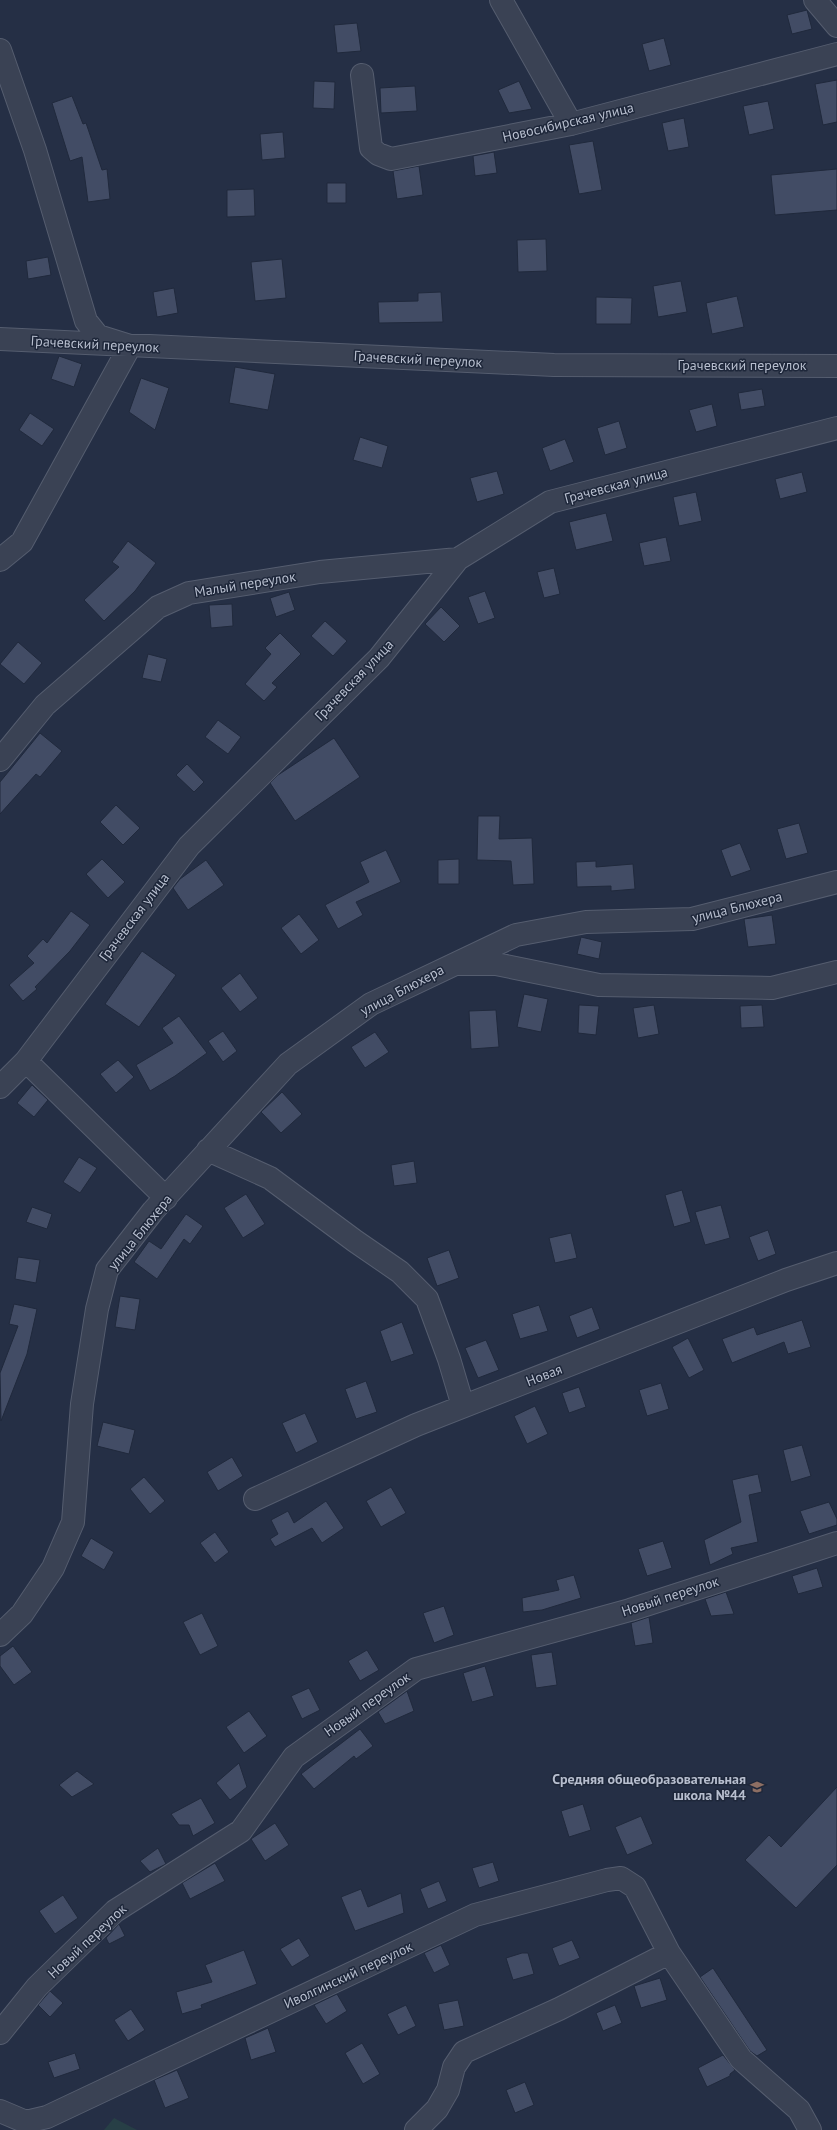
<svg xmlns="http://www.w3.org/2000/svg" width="837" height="2130" font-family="'PT Sans',sans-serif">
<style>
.green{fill:#273f46}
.building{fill:#424c65;stroke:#20293c}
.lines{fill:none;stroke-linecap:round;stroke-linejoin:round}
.minor-casing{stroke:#555d6f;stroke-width:24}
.minor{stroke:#3a4254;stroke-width:22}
.labels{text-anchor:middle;stroke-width:3;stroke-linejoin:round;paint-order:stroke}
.street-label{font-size:14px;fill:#b7bece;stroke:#1e273a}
.poi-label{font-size:14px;font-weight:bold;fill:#b7bece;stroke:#1e273a;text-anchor:end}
</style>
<rect width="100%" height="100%" fill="#252f45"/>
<path class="green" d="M 114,2118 L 137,2130 L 104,2130 Z"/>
<path class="building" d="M 807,10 L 812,29 L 792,34 L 787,15 Z
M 357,23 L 361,51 L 337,53 L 334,25 Z
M 664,38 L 671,65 L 649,71 L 642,44 Z
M 837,80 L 837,122 L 823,125 L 815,84 Z
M 314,81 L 335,82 L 334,109 L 313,108 Z
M 519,81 L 532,109 L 509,113 L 498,90 Z
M 415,86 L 417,111 L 381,113 L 380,88 Z
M 72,96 L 83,124 L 86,123 L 102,170 L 107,169 L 110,199 L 88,202 L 82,157 L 70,161 L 52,103 Z
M 768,101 L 774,129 L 749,135 L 743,106 Z
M 684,118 L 689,147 L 668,151 L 662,123 Z
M 283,132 L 285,158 L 262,160 L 260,134 Z
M 593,141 L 602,190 L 579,194 L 569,145 Z
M 494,152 L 497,173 L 475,176 L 473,156 Z
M 419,166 L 423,195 L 397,199 L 393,171 Z
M 837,169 L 837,210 L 775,215 L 771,175 Z
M 327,183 L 346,183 L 346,203 L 327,203 Z
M 254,189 L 255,216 L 227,217 L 227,190 Z
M 546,239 L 547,271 L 518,272 L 517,240 Z
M 48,257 L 51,275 L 28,279 L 26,261 Z
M 282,259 L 286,298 L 255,301 L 251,262 Z
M 681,281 L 687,312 L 658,317 L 653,286 Z
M 174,288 L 178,313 L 157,317 L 153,292 Z
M 441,292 L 443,322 L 379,323 L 378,302 L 418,301 L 418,293 Z
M 737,296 L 744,327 L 712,334 L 706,303 Z
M 596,297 L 632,298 L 631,324 L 596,324 Z
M 59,356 L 82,364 L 74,387 L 51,379 Z
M 235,367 L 275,374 L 268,410 L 229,403 Z
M 141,378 L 169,388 L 155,430 L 129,412 Z
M 762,389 L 765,406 L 741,410 L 738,393 Z
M 712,404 L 717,426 L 696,432 L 689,410 Z
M 30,413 L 54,429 L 42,446 L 19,430 Z
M 619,421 L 627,448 L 605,455 L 597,428 Z
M 360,437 L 388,446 L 382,468 L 353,460 Z
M 565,439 L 574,462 L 550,471 L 542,448 Z
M 497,471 L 504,494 L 477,502 L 470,478 Z
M 802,472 L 807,492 L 780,499 L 775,479 Z
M 696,492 L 702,521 L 679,526 L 673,497 Z
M 606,513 L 613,541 L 576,550 L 569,522 Z
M 666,537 L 671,561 L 644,566 L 639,543 Z
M 128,541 L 156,563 L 135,591 L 104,621 L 84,600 L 119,567 L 112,562 Z
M 554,568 L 560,594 L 544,598 L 537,572 Z
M 485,591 L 495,618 L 478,624 L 468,597 Z
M 289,592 L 295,610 L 276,617 L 270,598 Z
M 232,604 L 233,626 L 211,628 L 209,605 Z
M 441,607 L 460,626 L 444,642 L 425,624 Z
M 325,621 L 347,641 L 333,656 L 311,636 Z
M 280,633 L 301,654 L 272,683 L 277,687 L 264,701 L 245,684 L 271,654 L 265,648 Z
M 18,642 L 42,663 L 24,684 L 0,664 Z
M 148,654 L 167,659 L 161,682 L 142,678 Z
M 218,720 L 241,737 L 228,754 L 205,737 Z
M 40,733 L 62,751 L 40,777 L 36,774 L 0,814 L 0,782 Z
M 334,738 L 360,777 L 295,821 L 270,783 L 278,775 Z
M 187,764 L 204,782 L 194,792 L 176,775 Z
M 116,805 L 140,828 L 123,845 L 100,822 Z
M 478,816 L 500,816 L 499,839 L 532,838 L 534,884 L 513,885 L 511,861 L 477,860 Z
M 799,823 L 808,853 L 786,859 L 777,829 Z
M 740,843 L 751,870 L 731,877 L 721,850 Z
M 386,850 L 401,882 L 356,902 L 363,915 L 338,929 L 325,905 L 369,882 L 360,862 Z
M 102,859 L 125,882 L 108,898 L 86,874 Z
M 459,859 L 459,884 L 438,884 L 438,860 Z
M 206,860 L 224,885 L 188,910 L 173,888 L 180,879 Z
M 596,861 L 596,867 L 633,864 L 635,889 L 611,891 L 611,886 L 577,887 L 576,862 Z
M 71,911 L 90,925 L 70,951 L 35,987 L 37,989 L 23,1001 L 9,985 L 34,963 L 27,956 L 43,939 L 47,943 Z
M 299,914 L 319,940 L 301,954 L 281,928 Z
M 772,915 L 776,944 L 748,947 L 744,919 Z
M 581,937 L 602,942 L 599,959 L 577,954 Z
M 142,951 L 176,975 L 139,1027 L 105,1004 Z
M 240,973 L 258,998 L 240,1012 L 221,988 Z
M 524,994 L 548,999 L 541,1032 L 517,1027 Z
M 579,1005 L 599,1006 L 596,1035 L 578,1033 Z
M 654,1005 L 659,1034 L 638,1038 L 633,1008 Z
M 762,1005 L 764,1027 L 741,1028 L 740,1006 Z
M 496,1010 L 499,1047 L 471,1049 L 469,1011 Z
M 179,1016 L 207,1053 L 175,1076 L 150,1091 L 136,1065 L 173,1043 L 162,1028 Z
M 223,1031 L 237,1051 L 223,1062 L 208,1041 Z
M 375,1032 L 389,1052 L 365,1068 L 351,1047 Z
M 118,1060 L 134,1077 L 116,1093 L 100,1074 Z
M 32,1085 L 48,1100 L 34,1117 L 17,1103 Z
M 282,1092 L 302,1114 L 281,1133 L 261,1112 Z
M 79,1157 L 97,1168 L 80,1193 L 63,1182 Z
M 414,1161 L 417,1183 L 394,1186 L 391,1165 Z
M 682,1190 L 691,1222 L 674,1227 L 665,1195 Z
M 246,1194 L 265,1224 L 243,1238 L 224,1208 Z
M 721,1205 L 730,1238 L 705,1245 L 695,1212 Z
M 32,1207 L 52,1214 L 47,1229 L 26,1222 Z
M 186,1214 L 203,1226 L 190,1244 L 184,1239 L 157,1279 L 134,1262 L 149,1241 L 161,1249 Z
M 768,1230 L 776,1254 L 758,1261 L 749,1237 Z
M 571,1233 L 577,1258 L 555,1263 L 549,1238 Z
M 449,1250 L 459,1278 L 437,1286 L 427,1258 Z
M 18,1257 L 40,1260 L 36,1283 L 15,1279 Z
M 120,1296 L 140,1299 L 135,1330 L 115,1327 Z
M 14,1304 L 37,1309 L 27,1354 L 1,1421 L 0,1373 L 18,1326 L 9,1324 Z
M 539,1305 L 548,1331 L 520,1339 L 512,1314 Z
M 592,1307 L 600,1329 L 577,1338 L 569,1316 Z
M 802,1320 L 811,1347 L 788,1354 L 784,1342 L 732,1363 L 722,1339 L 754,1327 L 757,1335 Z
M 402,1322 L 414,1354 L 391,1362 L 380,1331 Z
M 688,1338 L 704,1370 L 689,1378 L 672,1347 Z
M 486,1340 L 499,1370 L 478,1378 L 465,1348 Z
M 366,1381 L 377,1412 L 356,1419 L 345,1389 Z
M 661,1383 L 669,1409 L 647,1416 L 639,1390 Z
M 579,1387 L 586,1407 L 569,1413 L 562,1393 Z
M 535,1406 L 548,1434 L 527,1444 L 514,1416 Z
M 305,1413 L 318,1442 L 296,1453 L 282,1423 Z
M 103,1422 L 135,1430 L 129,1454 L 97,1446 Z
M 802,1445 L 811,1476 L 791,1482 L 783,1450 Z
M 232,1457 L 243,1476 L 218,1491 L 207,1472 Z
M 758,1474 L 762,1492 L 749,1495 L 758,1542 L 731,1548 L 733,1554 L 710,1565 L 704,1540 L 741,1522 L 732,1480 Z
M 144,1477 L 165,1501 L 150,1514 L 130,1489 Z
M 391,1487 L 406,1513 L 381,1527 L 366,1501 Z
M 326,1501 L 344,1528 L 322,1543 L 312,1528 L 275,1547 L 270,1539 L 278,1534 L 271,1520 L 288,1511 L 294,1523 Z
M 829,1502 L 837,1519 L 837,1525 L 809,1534 L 800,1511 Z
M 215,1532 L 229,1552 L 215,1563 L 200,1543 Z
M 91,1538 L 114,1552 L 104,1570 L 81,1556 Z
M 663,1541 L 672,1568 L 647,1576 L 638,1549 Z
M 817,1568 L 823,1587 L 798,1594 L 792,1576 Z
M 574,1575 L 581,1598 L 542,1610 L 523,1612 L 522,1598 L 559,1590 L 556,1580 Z
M 726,1592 L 734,1614 L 711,1616 L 705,1599 Z
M 444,1606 L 454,1635 L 434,1643 L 423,1613 Z
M 202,1613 L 218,1646 L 200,1655 L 183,1622 Z
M 649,1617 L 653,1643 L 635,1646 L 631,1623 Z
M 13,1646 L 32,1672 L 14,1685 L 0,1666 L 0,1656 Z
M 367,1650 L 379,1670 L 360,1681 L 348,1661 Z
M 552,1652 L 557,1685 L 536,1688 L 531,1655 Z
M 485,1666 L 494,1696 L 472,1702 L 463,1673 Z
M 309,1688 L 320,1710 L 302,1719 L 291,1696 Z
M 407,1691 L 414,1711 L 385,1724 L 378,1712 Z
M 249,1711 L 267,1736 L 244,1753 L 226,1727 Z
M 360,1729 L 373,1746 L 356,1759 L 354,1756 L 314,1789 L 301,1774 Z
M 239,1763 L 247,1787 L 230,1800 L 216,1783 Z
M 77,1771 L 94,1784 L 72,1797 L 59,1785 Z
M 837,1787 L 837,1865 L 796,1908 L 745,1860 L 769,1835 L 781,1847 Z
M 201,1798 L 215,1823 L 193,1836 L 189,1825 L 179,1825 L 171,1814 Z
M 583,1804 L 591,1830 L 569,1837 L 561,1811 Z
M 641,1816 L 653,1844 L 627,1855 L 615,1827 Z
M 275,1823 L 289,1845 L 265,1861 L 251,1839 Z
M 158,1848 L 166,1864 L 150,1872 L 140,1861 Z
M 493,1862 L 499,1881 L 479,1888 L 472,1868 Z
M 215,1863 L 225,1881 L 190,1899 L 182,1883 Z
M 439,1881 L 447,1901 L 428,1909 L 420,1889 Z
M 361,1889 L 368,1907 L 401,1893 L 404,1913 L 355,1931 L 341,1897 Z
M 63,1895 L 78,1918 L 55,1934 L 39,1911 Z
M 119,1924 L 125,1936 L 109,1944 L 106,1938 Z
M 299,1938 L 310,1956 L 292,1967 L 280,1949 Z
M 572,1940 L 580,1958 L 559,1966 L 552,1948 Z
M 441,1945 L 450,1965 L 434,1973 L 424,1953 Z
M 244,1950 L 257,1984 L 201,2005 L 202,2008 L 182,2014 L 176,1992 L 212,1982 L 205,1965 Z
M 522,1953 L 528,1953 L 534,1974 L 513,1980 L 506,1958 Z
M 713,1968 L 767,2050 L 757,2056 L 750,2051 L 700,1977 Z
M 660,1978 L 667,2000 L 641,2008 L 634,1986 Z
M 50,1991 L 63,2003 L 50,2017 L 38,2005 Z
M 337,1994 L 347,2011 L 326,2024 L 314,2005 Z
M 458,2000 L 464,2026 L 444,2030 L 438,2004 Z
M 406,2005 L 416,2026 L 398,2035 L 387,2014 Z
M 615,2005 L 622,2023 L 603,2031 L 596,2013 Z
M 131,2009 L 145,2030 L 128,2041 L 114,2020 Z
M 268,2028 L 276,2052 L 251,2060 L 245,2038 Z
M 362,2043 L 380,2074 L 363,2084 L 345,2053 Z
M 75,2053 L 80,2069 L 54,2078 L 48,2062 Z
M 723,2055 L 735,2070 L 730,2074 L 730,2076 L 707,2087 L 698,2068 Z
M 177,2070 L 189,2098 L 165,2108 L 154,2080 Z
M 525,2082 L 534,2105 L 515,2113 L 506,2090 Z"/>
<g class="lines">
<g class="minor-casing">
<path id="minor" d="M 501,0 L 571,124
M 815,0 L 837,26
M 0,50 L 35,150 L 86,321 L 98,336 L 130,346 L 22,542 L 0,560
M 362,75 L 371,148 L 378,154 L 391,159 L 571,124 L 837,54
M 0,339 L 554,365 L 837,366
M 0,760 L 45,705 L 158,607 L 189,593 L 320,572 L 458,559
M 458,964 L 496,964 L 599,985 L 772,988 L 837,972
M 26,1061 L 166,1198
M 0,1087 L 26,1061 L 189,846 L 379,658 L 458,559 L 550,502 L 837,428
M 208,1150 L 270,1178 L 355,1241 L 400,1272 L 427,1299 L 449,1359 L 463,1406
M 255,1499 L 416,1425 L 786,1280 L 837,1263
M 0,1635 L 22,1614 L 53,1568 L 73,1522 L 82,1404 L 97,1309 L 107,1270 L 153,1211 L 288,1064 L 371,1004 L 516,935 L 586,922 L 692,919 L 837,882
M 0,2033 L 37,1987 L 115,1911 L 241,1831 L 294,1757 L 416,1669 L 630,1610 L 837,1543
M 0,2111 L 26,2122 L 47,2117 L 475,1915 L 607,1880 L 621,1878 L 635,1887 L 669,1953 L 741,2059 L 799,2110 L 810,2130
M 416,2130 L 437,2109 L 448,2090 L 454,2067 L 464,2052 L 559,2009 L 669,1953"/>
</g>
<use href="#minor" class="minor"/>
</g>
<defs>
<g id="school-bare" transform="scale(1.08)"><path d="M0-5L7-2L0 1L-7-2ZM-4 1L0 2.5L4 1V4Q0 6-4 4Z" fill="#8d6e63" stroke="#1e273a" stroke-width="2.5" paint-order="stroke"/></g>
</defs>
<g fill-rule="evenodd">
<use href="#school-bare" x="757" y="1787"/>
</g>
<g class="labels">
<g class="street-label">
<text transform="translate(568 122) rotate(-13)" y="5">Новосибирская улица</text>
<text transform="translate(95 344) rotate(3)" y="5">Грачевский переулок</text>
<text transform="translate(418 359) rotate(3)" y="5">Грачевский переулок</text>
<text x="742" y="370">Грачевский переулок</text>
<text transform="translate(616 485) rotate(-15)" y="5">Грачевская улица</text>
<text transform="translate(245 584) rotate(-9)" y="5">Малый переулок</text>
<text transform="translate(354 680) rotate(-46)" y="5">Грачевская улица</text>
<text transform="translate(737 907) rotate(-14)" y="5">улица Блюхера</text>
<text transform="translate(134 917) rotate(-53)" y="5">Грачевская улица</text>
<text transform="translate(402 990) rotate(-28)" y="5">улица Блюхера</text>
<text transform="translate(140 1232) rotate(-51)" y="5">улица Блюхера</text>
<text transform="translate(544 1375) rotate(-21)" y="5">Новая</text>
<text transform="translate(670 1596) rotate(-18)" y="5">Новый переулок</text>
<text transform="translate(367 1704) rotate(-35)" y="5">Новый переулок</text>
<text transform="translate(87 1941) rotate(-43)" y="5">Новый переулок</text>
<text transform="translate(348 1975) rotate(-25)" y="5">Иволгинский переулок</text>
</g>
<g class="poi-label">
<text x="746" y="1784">Средняя общеобразовательная<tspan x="746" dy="16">школа №44</tspan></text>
</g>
</g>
</svg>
